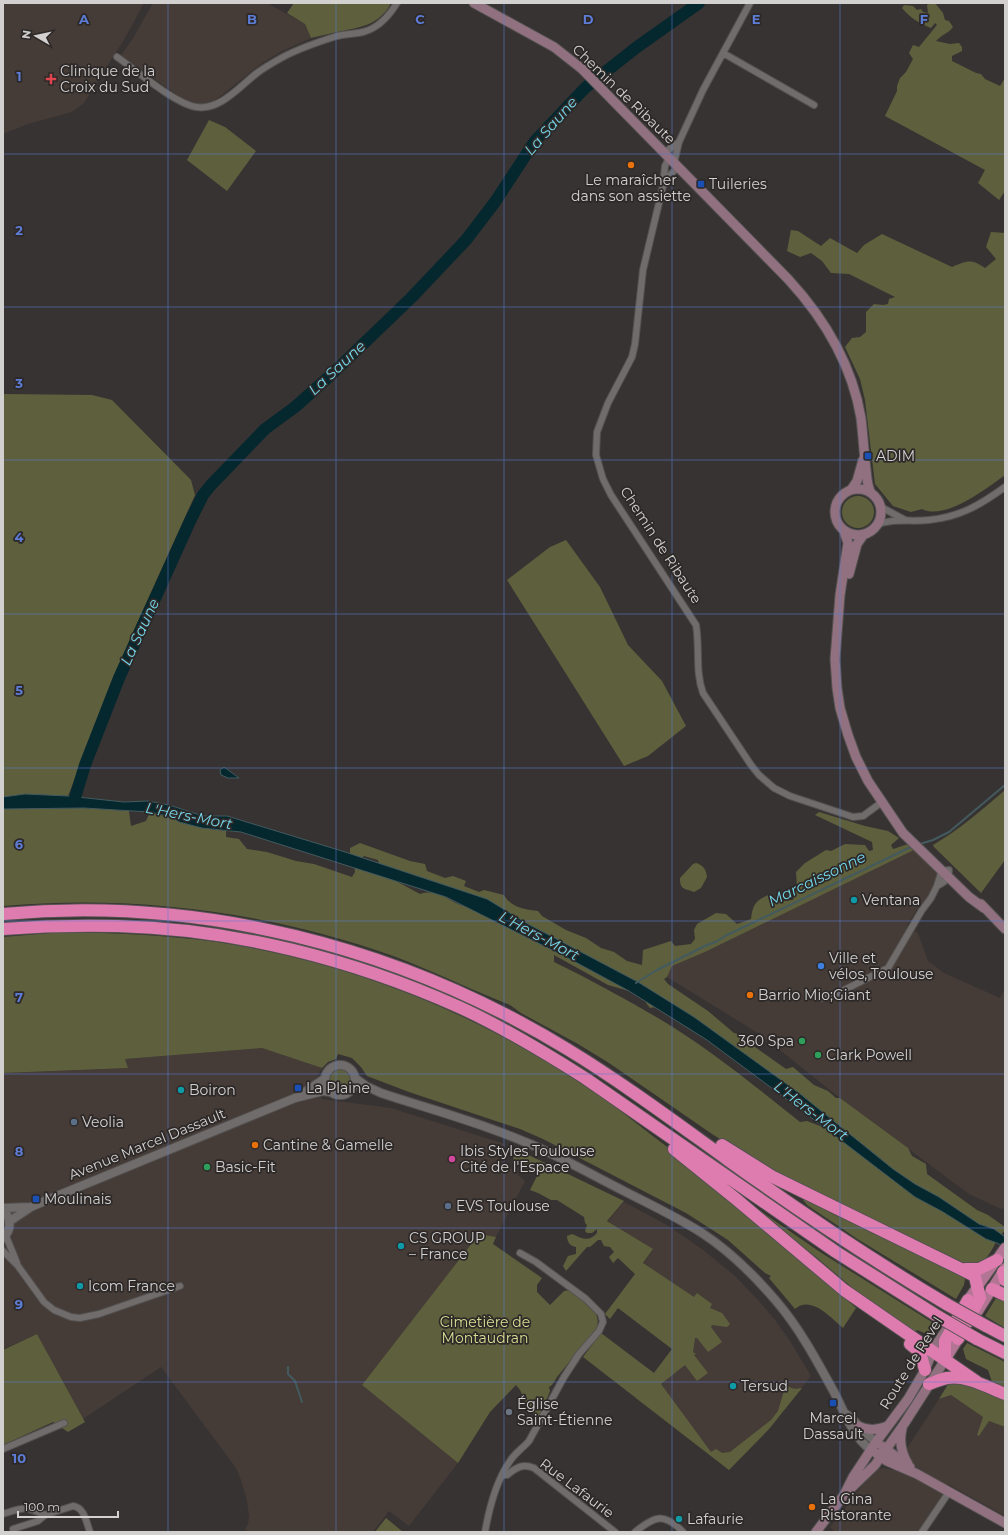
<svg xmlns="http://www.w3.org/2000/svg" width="1008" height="1535" font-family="Montserrat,sans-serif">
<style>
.built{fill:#453b37}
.green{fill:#5e603d;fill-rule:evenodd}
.water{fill:#05272e;stroke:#435a5f}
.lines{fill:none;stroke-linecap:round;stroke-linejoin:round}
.stream{stroke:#435a5f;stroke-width:2}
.river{stroke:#05272e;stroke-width:12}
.minor-casing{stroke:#545251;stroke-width:8}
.tertiary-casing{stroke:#545251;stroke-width:10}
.secondary-casing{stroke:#545251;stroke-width:11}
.primary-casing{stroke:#545251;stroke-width:12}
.motorway-casing{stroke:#545251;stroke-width:14}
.minor{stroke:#706c6b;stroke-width:6}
.tertiary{stroke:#706c6b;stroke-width:8}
.secondary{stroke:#917180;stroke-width:9}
.primary{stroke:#b27694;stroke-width:10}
.motorway{stroke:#de7cb0;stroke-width:12}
.motorway-bridge-casing{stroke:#545251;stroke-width:14;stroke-linecap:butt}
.motorway-bridge{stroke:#de7cb0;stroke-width:12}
.grid{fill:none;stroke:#5d7cd5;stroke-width:1;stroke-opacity:0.55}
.health-dot{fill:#e0444e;stroke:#2d2928;stroke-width:1.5}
.food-dot{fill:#e8710a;stroke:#2d2928;stroke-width:1.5}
.transit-dot{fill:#1a4fb4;stroke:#2d2928;stroke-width:1.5}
.culture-dot{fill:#0f9aa8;stroke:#2d2928;stroke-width:1.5}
.shop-dot{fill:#3f7fe0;stroke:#2d2928;stroke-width:1.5}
.leisure-dot{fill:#2e9e5b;stroke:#2d2928;stroke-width:1.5}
.service-dot{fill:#5c6f8a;stroke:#2d2928;stroke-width:1.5}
.hotel-dot{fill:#d1479c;stroke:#2d2928;stroke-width:1.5}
.worship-dot{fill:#6b7280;stroke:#2d2928;stroke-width:1.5}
.labels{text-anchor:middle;stroke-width:3.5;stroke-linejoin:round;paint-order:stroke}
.poi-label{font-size:14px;fill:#d3d1d0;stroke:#2d2928;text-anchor:start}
.street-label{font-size:14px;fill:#d3d1d0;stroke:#2d2928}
.park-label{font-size:14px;fill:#dade93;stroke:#2d2928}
.water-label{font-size:15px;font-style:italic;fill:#74d5e9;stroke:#2d2928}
.grid-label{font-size:13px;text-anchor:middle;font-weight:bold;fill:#5d7cd5;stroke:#2d2928;stroke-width:3.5;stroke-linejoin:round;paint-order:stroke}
</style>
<rect width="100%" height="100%" fill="#373332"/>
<path class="built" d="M 3,3 L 144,3 L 125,38 L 84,103 L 72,112 L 28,124 L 3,134 Z
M 153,3 L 267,3 L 305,24 L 311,38 L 282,51 L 262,63 L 213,102 L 204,104 L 194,104 L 184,100 L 121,55 L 132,40 Z
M 914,850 L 938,874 L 928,896 L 917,909 L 907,926 L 918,933 L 928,961 L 944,973 L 1000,998 L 1005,988 L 1005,1208 L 1001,1209 L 969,1194 L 840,1098 L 761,1035 L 667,977 L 672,966 L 705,952 Z
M 262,1048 L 322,1068 L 317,1077 L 313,1081 L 322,1099 L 391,1108 L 505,1144 L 496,1156 L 525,1181 L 496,1237 L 479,1234 L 362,1385 L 458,1463 L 409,1526 L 389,1511 L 373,1532 L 248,1532 L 245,1529 L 248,1524 L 249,1517 L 247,1501 L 241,1480 L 236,1468 L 161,1367 L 83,1419 L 37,1334 L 3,1349 L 3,1073 L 127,1068 L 124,1059 Z
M 624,1202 L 667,1225 L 702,1249 L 735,1276 L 759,1301 L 775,1320 L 790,1341 L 811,1376 L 769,1429 L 729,1470 L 635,1398 L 672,1349 L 614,1305 L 653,1250 L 608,1221 Z
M 951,1395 L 983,1417 L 977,1435 L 979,1436 L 989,1421 L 1005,1427 L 1005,1516 L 948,1484 L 942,1496 L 918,1532 L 834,1532 L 830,1527 L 874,1470 L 884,1468 L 893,1470 L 939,1399 Z"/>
<path class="green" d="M 294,3 L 390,3 L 390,5 C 379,24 362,27 342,31 C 331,33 321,36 311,38 L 305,24 L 287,13 Z
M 931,3 L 935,3 L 943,13 L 945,20 L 949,21 L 953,27 C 949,33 941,35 936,41 L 950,44 L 959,43 L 962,47 L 962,51 L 952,56 L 952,61 L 976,73 L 981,74 L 985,79 L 1000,86 L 1005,78 L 1005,191 L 999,200 L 978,183 L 985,170 L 885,116 L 897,91 L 897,86 L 900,78 L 906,72 L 913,59 L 909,53 L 913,45 L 919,47 L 937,25 L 935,23 L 931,28 C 920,24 909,17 902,8 L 904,5 L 913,6 L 917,10 L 921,9 L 923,12 L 928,13 L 927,5 Z
M 209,120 L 225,127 L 256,151 L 227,191 L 187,160 Z
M 791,230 L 798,231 L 821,246 L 830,238 L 857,253 L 864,245 L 882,234 L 952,267 C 966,261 971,258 985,268 L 996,259 L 986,247 L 991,232 L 1005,233 L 1005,475 C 987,488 945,521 922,509 L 911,512 L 893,506 L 875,484 L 865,400 L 860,379 L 845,347 L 852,338 L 860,337 L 866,332 L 866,312 L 874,304 L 883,305 L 888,304 L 889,299 L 895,297 L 849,274 L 831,273 L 822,261 L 811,253 L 800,257 L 787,251 Z
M 3,394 L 92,395 L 112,400 L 191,480 L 195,495 L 133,632 L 68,796 L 25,794 L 3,797 Z
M842 512a16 16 0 1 1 32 0a16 16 0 1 1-32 0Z
M 566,540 L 600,587 L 628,645 L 662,681 L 686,726 L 648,756 L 624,766 L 507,580 L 550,547 Z
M 1005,790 L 1005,860 L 981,893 L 934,847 L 933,845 C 959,830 983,809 1005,790 Z
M 84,808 L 129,811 L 131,826 L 146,821 L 150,812 L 172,818 L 179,822 L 202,828 L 226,831 L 226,837 L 239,839 L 247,849 L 267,852 L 296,861 L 314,864 L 352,877 L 355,872 L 354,863 L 379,864 L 378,860 L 364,856 L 360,859 L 350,855 L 350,848 L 360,843 L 410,861 L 425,864 L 427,871 L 445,878 L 453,876 L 466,881 L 464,886 L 479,892 L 484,890 L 504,895 C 510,907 526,910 538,911 L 542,916 L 566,930 L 586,938 L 601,948 L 614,952 L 627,961 L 642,965 L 643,950 L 671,941 L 675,946 L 691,944 L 695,939 L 694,930 L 697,924 L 716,913 L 726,914 L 737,924 L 751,919 C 753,903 756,901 770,894 L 777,901 L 793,900 L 797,887 L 796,872 L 805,863 L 826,850 L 831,851 L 845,844 L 865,845 L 869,851 L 873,850 L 872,842 L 815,815 L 819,812 L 865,826 L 888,831 L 899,838 L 891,845 L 893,849 L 908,844 L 914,850 L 705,952 L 672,966 L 667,977 L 664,979 L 668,984 L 708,1011 L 734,1033 L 745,1036 L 755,1047 L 786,1069 L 793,1067 L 814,1085 L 828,1091 L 836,1098 L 840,1098 L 908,1148 L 912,1156 L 926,1164 L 927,1174 L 977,1210 L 988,1215 L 1005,1227 L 1005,1230 L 1001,1235 L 994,1229 L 979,1224 L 939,1197 L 915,1184 L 893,1169 L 799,1093 L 694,1017 L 673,1004 L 650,1008 L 646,1003 L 645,988 L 629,991 L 608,985 L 554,955 L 554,962 C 589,979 624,998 658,1018 C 707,1047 755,1086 800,1122 L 807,1121 L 825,1128 L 915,1197 L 943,1212 L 986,1239 L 996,1242 C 988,1258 981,1269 962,1262 L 761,1165 L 712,1134 L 609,1063 L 578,1044 L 521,1013 L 510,1005 C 472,990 435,972 396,957 C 271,912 135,894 3,906 L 3,809 ZM 394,880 L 499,909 C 488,908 475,908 464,906 C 448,902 440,888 420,894 Z
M 696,863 C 703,865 706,869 707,877 L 701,888 L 694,892 C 684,888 680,890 680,878 L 693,864 Z
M 63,932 C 115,933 166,935 217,942 C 356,963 481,1015 597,1094 C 621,1110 643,1129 666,1146 C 689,1165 714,1183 737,1202 C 777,1237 816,1273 856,1308 L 843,1328 C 831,1318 811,1295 795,1309 L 769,1278 L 771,1276 L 765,1273 L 728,1240 L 686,1213 L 543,1139 L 520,1129 L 409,1092 L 367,1076 L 361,1067 L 352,1058 L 338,1054 L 336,1059 L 328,1062 L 322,1068 L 262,1048 L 125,1059 L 128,1068 L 3,1073 L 3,937 Z
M328 1079a12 12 0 1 1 24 0a12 12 0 1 1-24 0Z
M 516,1149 L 624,1201 L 607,1221 L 653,1249 L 643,1263 L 694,1297 L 697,1293 L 712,1304 L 710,1308 L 722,1313 L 730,1324 L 727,1327 L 712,1325 L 711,1327 L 722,1342 L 708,1352 L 697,1338 L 695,1338 L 693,1352 L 696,1354 L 694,1355 L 708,1373 L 697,1381 L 685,1365 L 661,1384 L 711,1452 L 716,1449 L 722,1453 L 730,1452 L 771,1420 L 778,1411 L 786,1384 C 792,1390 795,1389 802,1388 L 769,1429 L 729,1470 L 583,1357 L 601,1333 L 654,1373 L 672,1349 L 618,1308 L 610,1319 L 605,1314 L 635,1274 L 618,1258 L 613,1263 L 609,1257 L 614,1252 L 610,1247 L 604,1246 L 601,1240 L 598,1240 L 590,1247 L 587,1247 L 566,1271 L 563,1266 L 568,1256 L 576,1254 L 576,1247 C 570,1246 567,1242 567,1236 L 572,1234 C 583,1239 589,1242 597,1233 L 597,1229 L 592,1233 L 587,1233 L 585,1231 L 587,1225 L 585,1223 L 584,1217 L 557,1200 L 551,1200 L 538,1193 L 530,1190 L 538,1174 L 512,1163 Z
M 807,1198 L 829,1212 L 960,1275 L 965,1279 L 964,1285 L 956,1299 L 859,1240 L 807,1205 L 803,1200 Z
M 752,1205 L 820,1252 L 938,1326 L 934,1332 L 927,1334 L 917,1330 L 914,1333 L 867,1300 L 816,1257 L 751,1206 Z
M 479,1234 L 496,1237 L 493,1244 L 542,1278 L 537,1285 L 537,1292 L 550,1305 L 564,1291 L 570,1290 C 582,1300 604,1311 596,1329 L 557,1377 L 552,1385 L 549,1387 L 550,1391 L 539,1418 L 525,1407 L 526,1404 L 520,1390 L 516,1385 L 490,1412 L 458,1463 L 362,1385 Z
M 1001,1296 L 1005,1299 L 1005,1328 L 985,1316 L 996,1298 Z
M 37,1334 L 85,1422 L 68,1432 L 53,1422 L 3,1445 L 3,1350 Z
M 967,1343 L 1005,1362 L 1005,1389 L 993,1385 L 988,1370 L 966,1359 L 963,1349 Z
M 950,1381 L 965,1382 L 1005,1399 L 1005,1427 L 989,1421 L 979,1436 L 977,1435 L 983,1417 L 951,1395 L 939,1399 Z
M 386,1518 L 403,1532 L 375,1532 Z"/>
<path class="water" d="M 224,767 L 239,778 L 228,778 L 221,775 L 220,770 Z
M 25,794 L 68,796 L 124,802 L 148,801 L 169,805 L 203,816 L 227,816 L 342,851 L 487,899 L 528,924 L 638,982 L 694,1017 L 799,1093 L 893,1169 L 915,1184 L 939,1197 L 979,1224 L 994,1229 L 1005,1237 L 1005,1247 L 997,1243 L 986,1239 L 943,1212 L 915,1197 L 804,1112 L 707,1040 L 629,991 L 566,957 L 446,897 L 241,832 L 202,828 L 179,822 L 172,817 L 150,812 L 84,808 L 3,809 L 3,797 Z"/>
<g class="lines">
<path class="stream" d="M 920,844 L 933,840 L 949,832 L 1005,785
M 636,983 L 657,970 L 707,945 L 716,942 L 725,936 L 913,846
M 288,1367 L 288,1374 L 295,1381 L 302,1402"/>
<path class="river" d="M 74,801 L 85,765 L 119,678 L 191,519 L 203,495 L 211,485 L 265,429 L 295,407 L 332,374 L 411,298 L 466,240 L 495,202 L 535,141 L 585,88 L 637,47 L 699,3"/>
<g class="minor-casing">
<path id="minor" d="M 723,53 L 814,105
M 117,57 C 136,70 175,104 196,107 C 220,111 240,86 257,73 C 265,67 274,62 283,57 C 300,48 318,42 337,36 C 345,34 355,34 363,32 C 379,28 389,16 397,3
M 664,153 L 679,142
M 669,158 L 665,166 L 663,186 L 643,270 L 635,344 L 632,357 L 608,403 L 597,432 L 596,455 L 603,479 L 611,495 L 696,625 C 700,648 695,671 703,693 L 751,765 L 759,775 L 774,788 L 790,796 L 853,817 L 863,816 L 882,802
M 673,162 L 675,159 L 679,142 L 703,90 L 750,3
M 664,185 L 666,179 L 678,167
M 879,505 L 883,508 L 905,520
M 876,525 C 893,518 911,522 929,520 C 960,517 980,505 1005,487
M 814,996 L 821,998 L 832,996 L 888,968 L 922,910 L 931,898 L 937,886 L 941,873 L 942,871 L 949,870 C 949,879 945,882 937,886
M 6,1236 L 17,1263
M 3,1251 L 18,1266 L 44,1302 L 54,1310 L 71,1317 L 80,1318 L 99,1314 L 180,1286
M 3,1449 L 64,1423
M 502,1475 L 507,1475 C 516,1468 522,1463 534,1468 L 615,1532
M 3,1514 C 25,1507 24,1506 45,1515 L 73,1506 C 85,1508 86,1522 90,1532
M 13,1529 L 38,1521 L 45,1515
M 485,1532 C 489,1509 496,1481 510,1461 C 515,1453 523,1448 529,1441 L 564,1377 L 579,1354 L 599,1331 L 603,1322 L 601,1314 L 586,1299 L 536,1262 L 520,1253
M 635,1532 C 655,1516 664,1512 683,1532
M 922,1532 L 949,1492"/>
</g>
<g class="tertiary-casing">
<path id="tertiary" d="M325 1080a15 15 0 1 1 30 0a15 15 0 1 1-30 0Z
M 355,1078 L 366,1086 L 381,1093 C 429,1109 479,1122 525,1142 C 558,1155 590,1174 622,1190 C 649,1204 677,1217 702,1233 C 731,1252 755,1276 777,1302 C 800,1329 817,1361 834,1392 C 845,1413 852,1436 871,1450
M 302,1094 L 324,1079
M 3,1208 C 10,1218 13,1229 3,1238
M 3,1208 L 31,1207
M 10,1221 L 31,1207 L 47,1200 L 295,1098 L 323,1091 L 330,1092
M 846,1414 C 857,1422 864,1433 876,1442"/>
</g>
<g class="secondary-casing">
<path id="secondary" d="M 474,3 L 554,47 L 582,69 L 788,279 C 824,318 852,365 861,418 C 863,435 864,453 866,470 C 867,478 867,486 871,493
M835 512a23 23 0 1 1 46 0a23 23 0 1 1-46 0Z
M 851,490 L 857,481 L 863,460
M 844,531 L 848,543 L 840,595 L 835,659 L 837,688 L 840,708 L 848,735 L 856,757 L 868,781 L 903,833 L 969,897 L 984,908
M 849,574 L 857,544 L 864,534
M 981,904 L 1005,929
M 858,1426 C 869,1431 877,1430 888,1426
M 902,1429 C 899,1441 902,1454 908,1464
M 882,1446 L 910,1467
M 876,1453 L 887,1461 L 917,1474 L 1005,1523
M 844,1495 L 853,1477 L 876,1442 L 908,1399 L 925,1370 L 934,1348 L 946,1330
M 816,1532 L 844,1495 L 875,1465 L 904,1424 L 945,1360"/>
</g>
<g class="primary-casing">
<path id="primary" d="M 968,1300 L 1005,1248
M 978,1311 L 1005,1268
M 945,1360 L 962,1333"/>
</g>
<g class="motorway-casing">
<path id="motorway" d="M 3,914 C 200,896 398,946 567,1049 C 623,1083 675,1122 728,1160 C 799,1211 872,1260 948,1305
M 3,929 C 41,926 79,925 117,926 C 234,929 352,959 459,1007 C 503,1027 544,1052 585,1078 L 836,1252 L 939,1317
M 722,1145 L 773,1177 L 973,1275 L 975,1277 L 980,1298 L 958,1339
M 674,1149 L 736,1199 L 844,1290 L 977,1382
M 965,1269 L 979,1269 L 997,1260
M 1003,1272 L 1005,1280
M 992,1289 L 1005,1295
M 986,1326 L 1005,1336
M 977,1339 L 1005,1353
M 910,1344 L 920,1352 L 925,1370
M 945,1360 L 945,1341 L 968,1300
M 929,1384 C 935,1382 941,1379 947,1378 C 967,1375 987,1387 1005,1394"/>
</g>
<use href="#minor" class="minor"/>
<use href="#tertiary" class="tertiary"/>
<use href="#secondary" class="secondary"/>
<use href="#primary" class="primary"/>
<use href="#motorway" class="motorway"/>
<g class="motorway-bridge-casing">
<path id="motorway-bridge" d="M 948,1305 L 986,1326
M 939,1317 L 977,1339"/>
</g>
<use href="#motorway-bridge" class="motorway-bridge"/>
</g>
<path class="grid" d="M 168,3 L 168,1532M 336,3 L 336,1532M 504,3 L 504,1532M 672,3 L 672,1532M 840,3 L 840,1532M 3,154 L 1005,154M 3,307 L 1005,307M 3,460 L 1005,460M 3,614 L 1005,614M 3,768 L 1005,768M 3,921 L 1005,921M 3,1074 L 1005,1074M 3,1228 L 1005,1228M 3,1382 L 1005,1382"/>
<path class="health-dot" d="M49 73h4v4h4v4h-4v4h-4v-4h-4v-4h4z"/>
<g class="food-dot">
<circle cx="631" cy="165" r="4"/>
<circle cx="750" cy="995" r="4"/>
<circle cx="255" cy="1145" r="4"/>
<circle cx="812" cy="1507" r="4"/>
</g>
<g class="transit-dot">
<rect x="697" y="180" width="8" height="8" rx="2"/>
<rect x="864" y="452" width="8" height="8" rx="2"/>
<rect x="294" y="1084" width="8" height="8" rx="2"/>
<rect x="32" y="1195" width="8" height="8" rx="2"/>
<rect x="829" y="1399" width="8" height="8" rx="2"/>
</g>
<g class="culture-dot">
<circle cx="854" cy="900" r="4"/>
<circle cx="181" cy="1090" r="4"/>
<circle cx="401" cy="1246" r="4"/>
<circle cx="80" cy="1286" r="4"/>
<circle cx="733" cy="1386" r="4"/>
<circle cx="679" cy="1519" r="4"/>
</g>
<circle class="shop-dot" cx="821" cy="966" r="4"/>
<g class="leisure-dot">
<circle cx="802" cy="1041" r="4"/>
<circle cx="818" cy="1055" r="4"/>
<circle cx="207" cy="1167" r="4"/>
</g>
<g class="service-dot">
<circle cx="74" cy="1122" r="4"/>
<circle cx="448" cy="1206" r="4"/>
</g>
<circle class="hotel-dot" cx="452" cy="1159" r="4"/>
<circle class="worship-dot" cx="509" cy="1412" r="4"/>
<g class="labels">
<g class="poi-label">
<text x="60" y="76">Clinique de la<tspan x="60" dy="16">Croix du Sud</tspan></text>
<text x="631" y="185" text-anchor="middle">Le maraîcher<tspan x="631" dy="16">dans son assiette</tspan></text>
<text x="709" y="189">Tuileries</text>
<text x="876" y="461">ADIM</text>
<text x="862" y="905">Ventana</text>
<text x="829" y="963">Ville et<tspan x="829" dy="16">vélos, Toulouse</tspan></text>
<text x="758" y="1000">Barrio Mio;Giant</text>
<text x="794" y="1046" text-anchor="end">360 Spa</text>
<text x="826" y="1060">Clark Powell</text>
<text x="306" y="1093">La Plaine</text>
<text x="189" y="1095">Boiron</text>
<text x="82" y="1127">Veolia</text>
<text x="263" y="1150">Cantine &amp; Gamelle</text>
<text x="460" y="1156">Ibis Styles Toulouse<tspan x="460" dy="16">Cité de l'Espace</tspan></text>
<text x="215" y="1172">Basic-Fit</text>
<text x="44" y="1204">Moulinais</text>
<text x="456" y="1211">EVS Toulouse</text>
<text x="409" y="1243">CS GROUP<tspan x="409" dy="16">– France</tspan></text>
<text x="88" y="1291">Icom France</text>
<text x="741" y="1391">Tersud</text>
<text x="517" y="1409">Église<tspan x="517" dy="16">Saint-Étienne</tspan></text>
<text x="833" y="1423" text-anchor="middle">Marcel<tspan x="833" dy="16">Dassault</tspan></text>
<text x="820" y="1504">La Gina<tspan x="820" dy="16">Ristorante</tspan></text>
<text x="687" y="1524">Lafaurie</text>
</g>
<g class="street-label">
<text transform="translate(624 94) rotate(44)" y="5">Chemin de Ribaute</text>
<text transform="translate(661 545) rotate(57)" y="5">Chemin de Ribaute</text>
<text transform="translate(147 1144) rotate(-22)" y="5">Avenue Marcel Dassault</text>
<text transform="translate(911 1363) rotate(-58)" y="5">Route de Revel</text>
<text transform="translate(577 1488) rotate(37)" y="5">Rue Lafaurie</text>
</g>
<g class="park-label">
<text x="485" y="1327">Cimetière de<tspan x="485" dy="16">Montaudran</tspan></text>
</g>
<g class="water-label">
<text transform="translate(551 126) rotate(-49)" y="5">La Saune</text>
<text transform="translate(337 368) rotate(-43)" y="5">La Saune</text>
<text transform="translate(140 632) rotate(-65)" y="5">La Saune</text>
<text transform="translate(189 816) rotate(11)" y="5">L'Hers-Mort</text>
<text transform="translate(817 879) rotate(-26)" y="5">Marcaissonne</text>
<text transform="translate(539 936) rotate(28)" y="5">L'Hers-Mort</text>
<text transform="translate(811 1111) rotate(37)" y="5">L'Hers-Mort</text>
</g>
</g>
<g class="grid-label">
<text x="84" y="24">A</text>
<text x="252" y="24">B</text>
<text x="420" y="24">C</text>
<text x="588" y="24">D</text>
<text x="756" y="24">E</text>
<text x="924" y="24">F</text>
<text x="19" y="81">1</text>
<text x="19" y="235">2</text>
<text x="19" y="388">3</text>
<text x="19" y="542">4</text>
<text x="19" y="695">5</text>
<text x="19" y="849">6</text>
<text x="19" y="1002">7</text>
<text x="19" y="1156">8</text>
<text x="19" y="1309">9</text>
<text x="19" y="1463">10</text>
</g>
<rect width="1008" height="1535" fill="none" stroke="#d3d1d0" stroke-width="8"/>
<g transform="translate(36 36) rotate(279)" stroke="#2d2928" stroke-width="3" paint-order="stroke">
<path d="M0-3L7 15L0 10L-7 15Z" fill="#d3d1d0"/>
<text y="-6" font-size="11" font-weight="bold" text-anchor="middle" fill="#d3d1d0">N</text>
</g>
<path d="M18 1511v6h100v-6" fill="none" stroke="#d3d1d0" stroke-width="2"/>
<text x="24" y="1511" font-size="12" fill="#d3d1d0" stroke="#2d2928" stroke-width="3" paint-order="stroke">100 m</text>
</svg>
